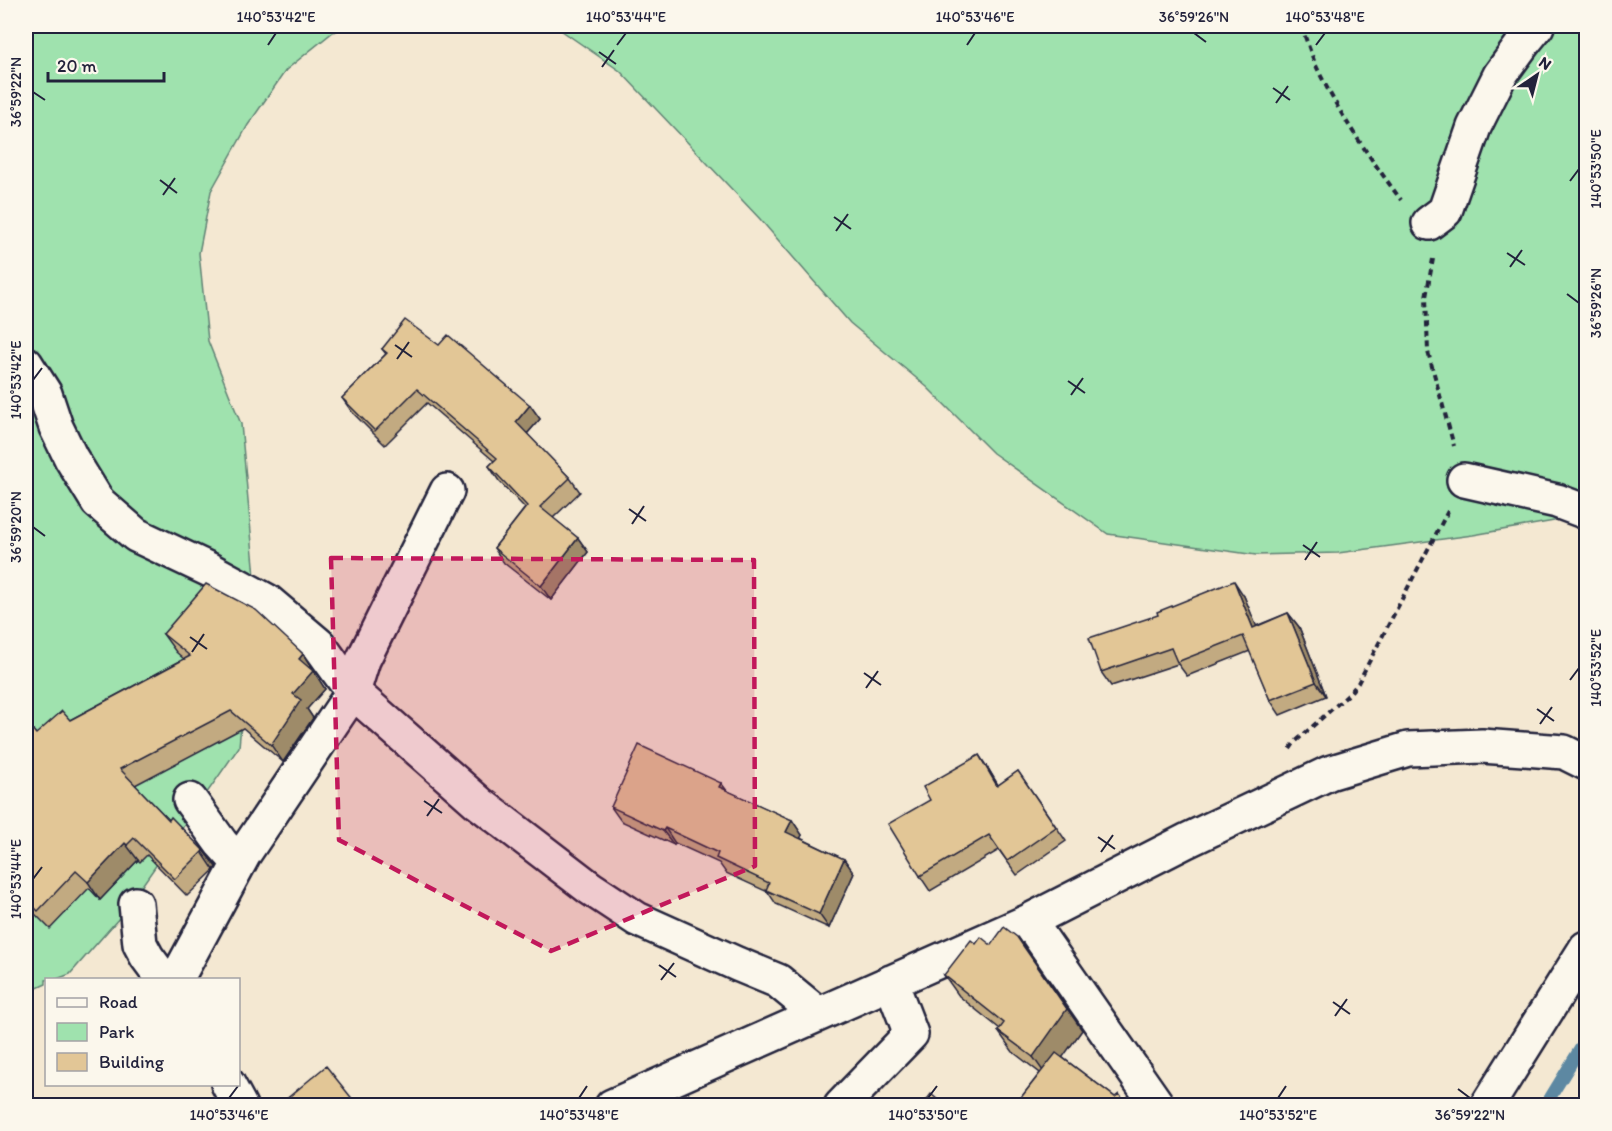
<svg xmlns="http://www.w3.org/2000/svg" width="1612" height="1131" font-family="Itim,sans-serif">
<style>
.green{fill:#9fe2ae;stroke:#608274;stroke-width:1.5}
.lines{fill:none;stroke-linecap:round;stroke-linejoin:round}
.stream{stroke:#5d88a2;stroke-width:12}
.street-casing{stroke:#22223b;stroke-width:38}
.path{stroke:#22223b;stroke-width:4;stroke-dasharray:6 4.5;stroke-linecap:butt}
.street{stroke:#fbf7ec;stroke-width:33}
.wall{fill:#c2aa81;stroke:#22223b;stroke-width:1.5}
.shaded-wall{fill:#9e8b69;stroke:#22223b;stroke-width:1.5}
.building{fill:#e2c696;stroke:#22223b;stroke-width:1.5}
.marked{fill:#c2185b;fill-opacity:0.2;stroke:#c2185b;stroke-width:4.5;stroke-dasharray:12 8;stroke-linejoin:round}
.ticks{fill:none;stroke:#22223b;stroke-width:2}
.neatline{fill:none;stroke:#22223b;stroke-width:2}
.ticks-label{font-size:15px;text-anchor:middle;fill:#22223b}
</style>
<rect width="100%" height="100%" fill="#f4e8d2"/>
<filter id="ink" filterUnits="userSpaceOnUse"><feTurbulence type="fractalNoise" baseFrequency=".0167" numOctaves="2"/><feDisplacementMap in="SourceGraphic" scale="12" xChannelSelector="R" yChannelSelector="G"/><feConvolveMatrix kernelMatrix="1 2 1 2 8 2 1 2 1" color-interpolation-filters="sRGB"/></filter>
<g filter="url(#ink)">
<path class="green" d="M 26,26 L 350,26 L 333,32 L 286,70 L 248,125 L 211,191 L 199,253 L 208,341 L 241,424 L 254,565 L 258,619 L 245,680 L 239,747 L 120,917 L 70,974 L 57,979 L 46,980 L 46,984 L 26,993 Z
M 555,26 L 1586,26 L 1586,496 L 1554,521 L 1473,535 L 1338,553 L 1256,555 L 1108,534 L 993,453 L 927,387 L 850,323 L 760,219 L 620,71 Z"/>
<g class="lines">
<path class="stream" d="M 1545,1106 L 1586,1039"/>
<g class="street-casing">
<path id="street" d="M 1429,223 L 1445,211 L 1474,127 L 1500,75 L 1524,42 L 1537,26
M 26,364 L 45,394 L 56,427 L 71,458 L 98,502 L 136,535 L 210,570 L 267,601 L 319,645 L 353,692 L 479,803 L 590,888 L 637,919 L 737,964 L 778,981 L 818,1014
M 1464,480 L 1557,501 L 1586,512
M 190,800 L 221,843 L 239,863
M 136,904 L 140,944 L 147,957 L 164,980
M 1029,921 L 1158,1106
M 176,980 L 244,854 L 353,692 L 363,660 L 447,491
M 228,1084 L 240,1106
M 612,1106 L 1029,921 L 1186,841 L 1329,773 L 1408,749 L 1482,746 L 1564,752 L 1586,763
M 841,1106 L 911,1034 L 891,982
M 1487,1106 L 1586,948"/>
</g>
<path class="path" d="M 1301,26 C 1307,41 1312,58 1320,74 C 1342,119 1371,159 1401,200
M 1433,259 L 1426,297 L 1428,352 L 1454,446
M 1290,749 L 1295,742 L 1349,694 L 1358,683 L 1448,511"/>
<use href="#street" class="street"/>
</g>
<path class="wall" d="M 439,345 L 530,405 L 540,419 L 527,434 L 570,478 L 580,492 L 553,518 L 578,538 L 588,552 L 551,600 L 504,563 L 494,548 L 525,508 L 499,481 L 489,466 L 494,461 L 427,403 L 385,445 L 352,412 L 342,398 L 386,354 L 382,349 Z
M 1244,596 L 1256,626 L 1288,613 L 1299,627 L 1326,696 L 1280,715 L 1270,700 L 1250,651 L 1187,676 L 1178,664 L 1111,686 L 1101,672 Z
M 163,634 L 315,672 L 314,673 L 325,689 L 307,709 L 313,718 L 283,762 L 243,728 L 135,785 L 169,820 L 203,850 L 216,867 L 214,870 L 187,896 L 147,855 L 140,862 L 138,860 L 100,900 L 89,888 L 50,929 L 26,905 L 26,722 L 36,734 L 70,720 L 184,659 L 176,652 Z
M 989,770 L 998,785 L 1018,771 L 1066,841 L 1017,875 L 999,850 L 930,891 L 920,876 Z
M 721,783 L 727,791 L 792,820 L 802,835 L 800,838 L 844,859 L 854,873 L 829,928 L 776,904 L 768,892 L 726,873 L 719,863 L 675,843 L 674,845 L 621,821 L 611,807 Z
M 944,975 L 1082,1030 L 1062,1057 L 1115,1097 L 1128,1106 L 1023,1106 L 1019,1100 L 1040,1073 L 1013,1052 L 998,1031 L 1000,1029 L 959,996 Z"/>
<path class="shaded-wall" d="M 530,405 L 540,419 L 525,436 L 516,422 Z
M 578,538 L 588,552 L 551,600 L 541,586 Z
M 1234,581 L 1244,596 L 1263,642 L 1253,628 Z
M 1288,613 L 1299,627 L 1326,696 L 1316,682 Z
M 303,654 L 325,689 L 307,709 L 313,718 L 283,762 L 271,745 L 293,694 L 299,659 Z
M 979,755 L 989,770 L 1007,801 L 997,786 Z
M 721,783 L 731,797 L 719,787 Z
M 792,820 L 802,835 L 796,847 L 786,832 Z
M 665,828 L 675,843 L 674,845 L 663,831 Z
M 125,843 L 138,860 L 100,900 L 88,882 Z
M 203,850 L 216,867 L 214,870 L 202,852 Z
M 844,859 L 854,873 L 829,928 L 819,914 Z
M 1017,937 L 1082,1030 L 1048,1078 L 1033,1057 Z"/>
<path class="building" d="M 405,320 L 439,345 L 448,335 L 530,405 L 516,422 L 570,478 L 540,507 L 578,538 L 541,586 L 494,548 L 527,506 L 489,466 L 497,458 L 417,389 L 375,431 L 342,398 L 387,353 L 382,349 Z
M 1234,581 L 1253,628 L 1288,613 L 1316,682 L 1270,700 L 1243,636 L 1177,662 L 1171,648 L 1101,672 L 1089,638 L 1158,615 L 1157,612 Z
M 206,584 L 256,610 L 300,651 L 303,654 L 299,659 L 313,671 L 293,694 L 301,700 L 271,745 L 231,711 L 120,769 L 169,820 L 171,817 L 203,850 L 202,852 L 175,879 L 134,838 L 127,845 L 125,843 L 88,882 L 76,871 L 38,911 L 26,899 L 26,722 L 36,734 L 62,711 L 70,720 L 190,656 L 163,634 Z
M 639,745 L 721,783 L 719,787 L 792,820 L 786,832 L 844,859 L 819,914 L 766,890 L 769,883 L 716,858 L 718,853 L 665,828 L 663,831 L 611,807 Z
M 979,755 L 997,786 L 1018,771 L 1056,827 L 1007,861 L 989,835 L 920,876 L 888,824 L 930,800 L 923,787 Z
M 1004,927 L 1017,937 L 1067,1009 L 1033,1057 L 998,1031 L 1004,1023 L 944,975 L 971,940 L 976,944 L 981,937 L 991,945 Z
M 1056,1053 L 1115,1097 L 1119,1094 L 1128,1106 L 1027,1106 L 1019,1100 Z
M 326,1066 L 358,1106 L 278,1106 Z
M 931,1094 L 945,1106 L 922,1106 Z"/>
</g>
<path class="marked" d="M 331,558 L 754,560 L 755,866 L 551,951 L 339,840 Z"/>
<path class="ticks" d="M 1194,33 L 1206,42M 268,45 L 276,33M 617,45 L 626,33M 967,45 L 975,33M 1316,45 L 1325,33M 599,52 L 616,64M 602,67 L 614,50M 1273,88 L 1290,100M 33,92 L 45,100M 1276,103 L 1288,86M 160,180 L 177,193M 1570,181 L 1579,169M 163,195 L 175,178M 834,217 L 851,229M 836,231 L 848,214M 1507,253 L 1525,265M 1510,267 L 1522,250M 1567,294 L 1579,303M 395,345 L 412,357M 397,359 L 409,342M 33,380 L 42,368M 1068,381 L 1085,393M 1071,395 L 1083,378M 629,509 L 646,521M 632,524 L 644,506M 33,527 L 45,536M 1303,545 L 1320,557M 1305,560 L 1317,542M 190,637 L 207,649M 192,652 L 204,634M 864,673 L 881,685M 1570,680 L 1579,668M 866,688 L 878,671M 1537,709 L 1554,721M 1540,724 L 1552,707M 424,801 L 442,813M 427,816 L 439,799M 1098,837 L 1115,849M 1101,852 L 1113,835M 33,879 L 42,867M 659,965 L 676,977M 661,980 L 674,963M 1333,1002 L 1350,1014M 1335,1016 L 1347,999M 1458,1089 L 1470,1098M 229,1098 L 238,1086M 579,1098 L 587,1086M 928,1098 L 937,1086M 1278,1098 L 1286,1086"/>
<rect width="1612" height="1131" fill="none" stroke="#fbf7ec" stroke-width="66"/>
<rect x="45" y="978" width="195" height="108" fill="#fbf7ec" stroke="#a4a2a5" stroke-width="1.5"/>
<rect x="57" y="998" width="30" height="9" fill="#fbf7ec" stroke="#a4a2a5" stroke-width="1.5"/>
<text x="99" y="1008" font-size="18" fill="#22223b">Road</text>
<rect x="57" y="1023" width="30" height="18" fill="#9fe2ae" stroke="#a4a2a5" stroke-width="1.5"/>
<text x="99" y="1038" font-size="18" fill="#22223b">Park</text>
<rect x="57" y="1053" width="30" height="18" fill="#e2c696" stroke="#a4a2a5" stroke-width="1.5"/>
<text x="99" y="1068" font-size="18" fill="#22223b">Building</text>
<g transform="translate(1537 75) rotate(35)" stroke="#fbf7ec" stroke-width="4.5" paint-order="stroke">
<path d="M0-4.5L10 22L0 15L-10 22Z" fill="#22223b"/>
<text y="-9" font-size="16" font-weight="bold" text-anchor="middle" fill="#22223b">N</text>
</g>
<path d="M48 72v9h116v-9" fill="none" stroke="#22223b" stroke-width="3"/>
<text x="57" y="72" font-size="18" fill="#22223b" stroke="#fbf7ec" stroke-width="4.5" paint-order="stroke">20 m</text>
<rect x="33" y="33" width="1546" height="1065" class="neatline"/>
<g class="ticks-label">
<text x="276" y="22">140°53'42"E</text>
<text x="626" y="22">140°53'44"E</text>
<text x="975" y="22">140°53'46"E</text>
<text x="1194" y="22">36°59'26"N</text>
<text x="1325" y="22">140°53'48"E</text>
<text transform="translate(16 92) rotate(-90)" y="5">36°59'22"N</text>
<text transform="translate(1596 169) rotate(-90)" y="5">140°53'50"E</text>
<text transform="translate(1596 303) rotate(-90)" y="5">36°59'26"N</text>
<text transform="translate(16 380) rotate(-90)" y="5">140°53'42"E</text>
<text transform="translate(16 527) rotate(-90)" y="5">36°59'20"N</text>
<text transform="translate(1596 668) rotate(-90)" y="5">140°53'52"E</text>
<text transform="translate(16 879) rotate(-90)" y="5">140°53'44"E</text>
<text x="229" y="1120">140°53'46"E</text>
<text x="579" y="1120">140°53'48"E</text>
<text x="928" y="1120">140°53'50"E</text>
<text x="1278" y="1120">140°53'52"E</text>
<text x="1470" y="1120">36°59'22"N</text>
</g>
</svg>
